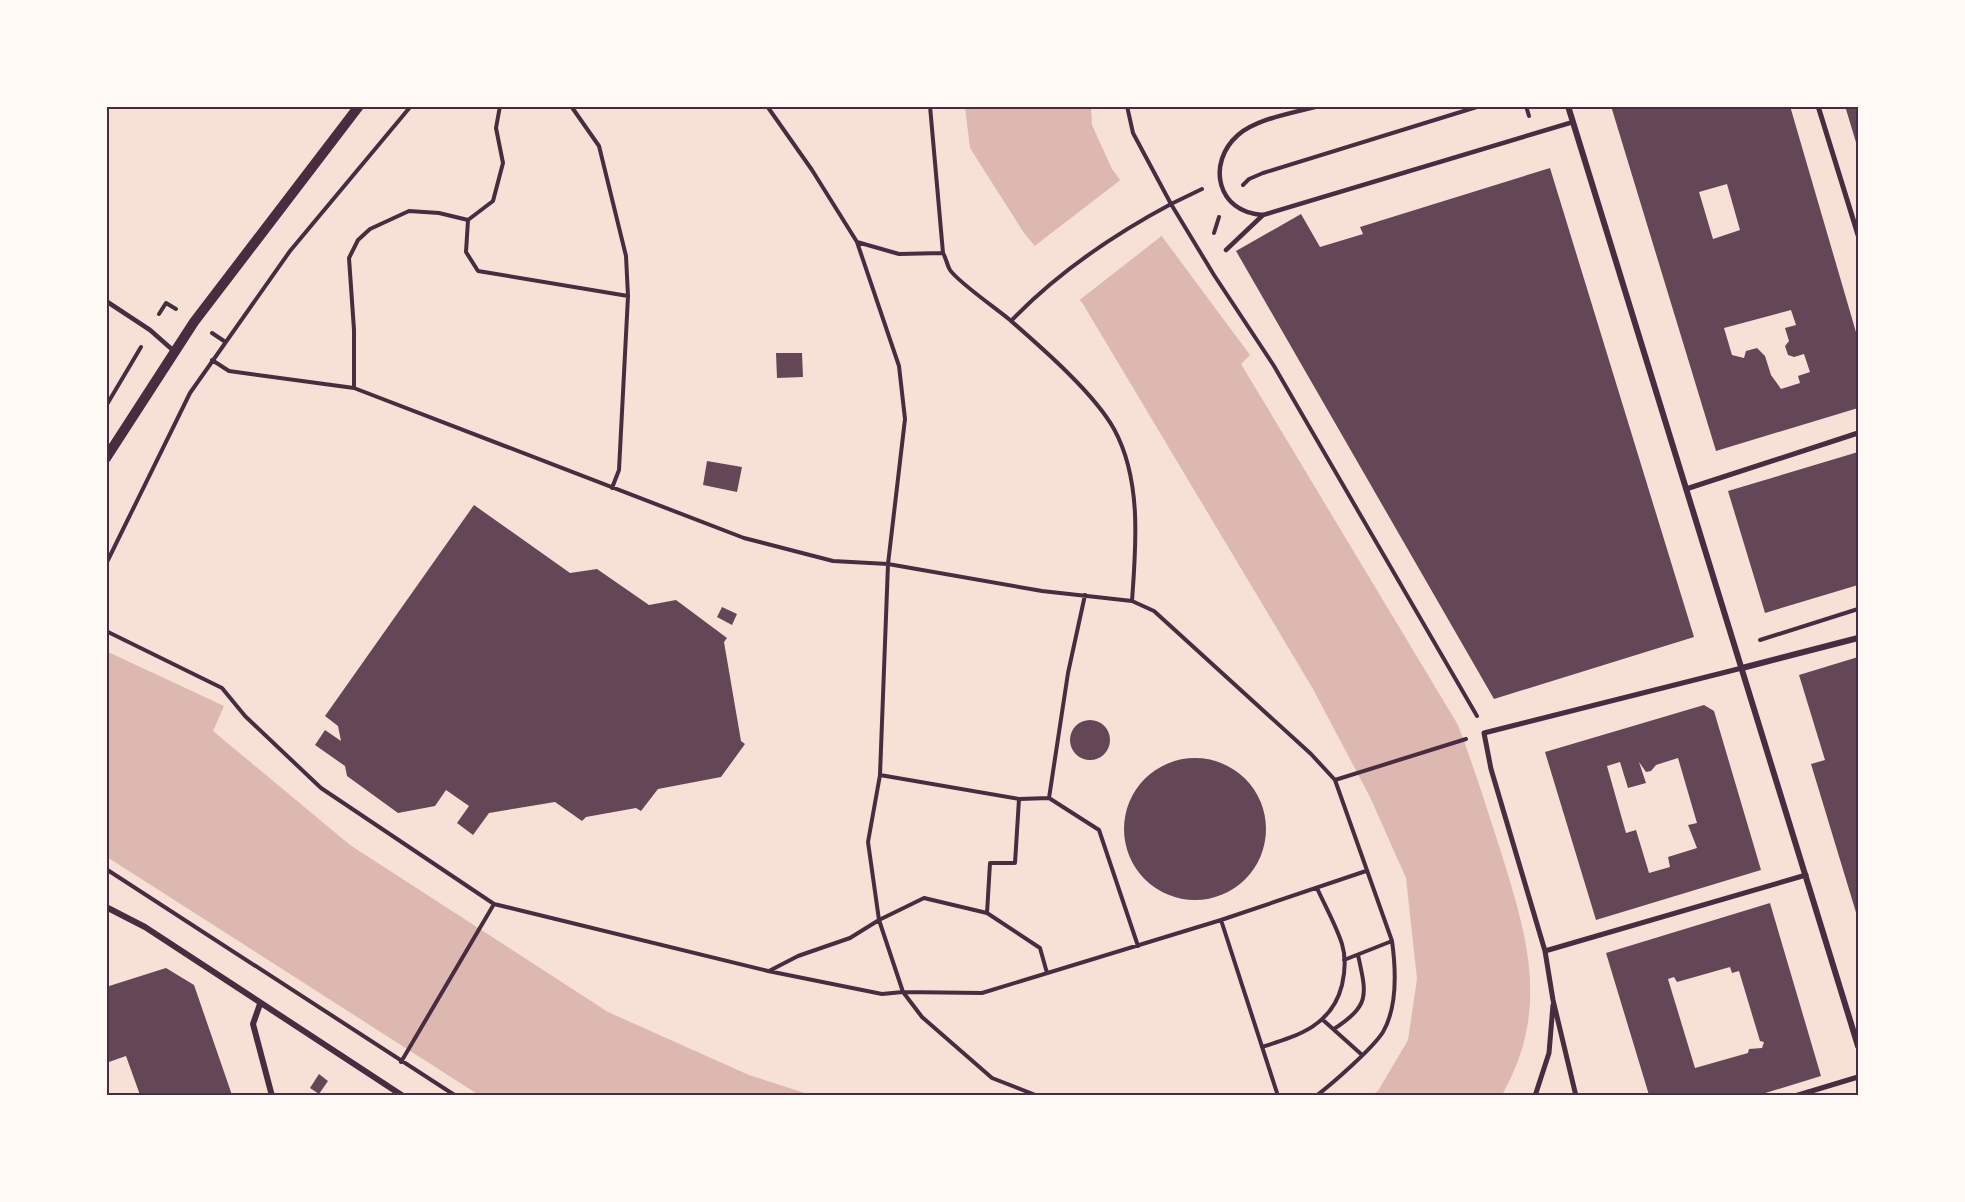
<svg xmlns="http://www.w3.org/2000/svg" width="1965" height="1202" font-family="Ubuntu,sans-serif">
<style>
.water{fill:#dcb8b0}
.pier{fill:#f7e1d7}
.building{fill:#644757;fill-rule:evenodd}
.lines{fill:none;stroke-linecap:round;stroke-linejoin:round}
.path{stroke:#4a2c40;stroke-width:4}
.service{stroke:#4a2c40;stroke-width:4.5}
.pedestrian{stroke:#4a2c40;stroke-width:5}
.minor{stroke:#4a2c40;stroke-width:6}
.tertiary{stroke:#4a2c40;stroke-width:10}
.neatline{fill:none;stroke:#4a2c40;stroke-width:2}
</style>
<rect width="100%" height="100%" fill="#f7e1d7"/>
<path class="water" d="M 965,107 L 1091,107 L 1092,125 L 1112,169 L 1250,355 L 1241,364 L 1458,725 C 1474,767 1487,809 1501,852 C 1528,939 1550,1010 1502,1095 L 1372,1095 L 1378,1091 L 1408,1040 L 1417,979 L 1406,878 L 1370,797 L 1313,689 L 1083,304 L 1024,233 L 970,148 Z
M 106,651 L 224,706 L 213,731 L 350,845 L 608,1012 L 749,1075 L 811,1095 L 479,1095 L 107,857 Z"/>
<path class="pier" d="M 1123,178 L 1164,234 L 1077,302 L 1032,248 Z"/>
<path class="building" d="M 1611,106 L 1790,106 L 1858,339 L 1858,408 L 1716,451 ZM 1727,184 L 1740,230 L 1713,239 L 1699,192 ZM 1791,310 L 1796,325 L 1785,328 L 1789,341 L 1785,346 L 1788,355 L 1794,357 L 1804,354 L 1810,372 L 1798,376 L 1800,383 L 1781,389 L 1771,375 L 1765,356 L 1757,348 L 1746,351 L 1744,358 L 1732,355 L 1724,328 Z
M 1845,106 L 1858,106 L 1858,149 Z
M 1550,168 L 1694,637 L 1494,699 L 1236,251 L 1301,214 L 1320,247 L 1363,234 L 1360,227 Z
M 776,353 L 802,353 L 803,377 L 777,378 Z
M 1858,452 L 1858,585 L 1765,613 L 1728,491 Z
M 707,461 L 742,467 L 737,492 L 703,485 Z
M 474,505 L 570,573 L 597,569 L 649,605 L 676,600 L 727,638 L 724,642 L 741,741 L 745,744 L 721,777 L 658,789 L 641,811 L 636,808 L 586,817 L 582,821 L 555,802 L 489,813 L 473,835 L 457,823 L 469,806 L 446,790 L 435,806 L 398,813 L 347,776 L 345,766 L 315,745 L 325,730 L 341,741 L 338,726 L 325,716 Z
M 722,607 L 737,614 L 732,625 L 717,617 Z
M 1858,657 L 1858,919 L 1811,764 L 1825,760 L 1799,675 Z
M 1704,705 L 1714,711 L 1761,870 L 1596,920 L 1545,752 ZM 1678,758 L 1697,823 L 1688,825 L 1697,848 L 1668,857 L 1670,867 L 1649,873 L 1636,830 L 1626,833 L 1607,766 L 1620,762 L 1628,788 L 1646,783 L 1639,762 L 1646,772 L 1651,771 L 1656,765 Z
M1070 740a20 20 0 1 1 40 0a20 20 0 1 1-40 0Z
M1124 829a71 71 0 1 1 142 0a71 71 0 1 1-142 0Z
M 1770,903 L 1821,1076 L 1759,1095 L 1649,1095 L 1606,953 ZM 1730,967 L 1732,973 L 1739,971 L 1760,1041 L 1764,1042 L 1762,1048 L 1749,1049 L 1748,1053 L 1695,1068 L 1668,979 L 1674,977 L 1677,982 Z
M 166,968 L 194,985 L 232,1095 L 140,1095 L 126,1056 L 106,1063 L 106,987 Z
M 319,1074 L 328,1081 L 319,1094 L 310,1088 Z"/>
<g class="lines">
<path class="path" d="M 500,106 L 496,128 L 503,163 L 493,201 L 468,220 L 466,252 L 478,271 L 628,296
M 571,106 L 599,146 L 626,256 L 628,296 L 619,470 L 612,488
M 767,106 L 812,170 L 857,242 L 899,254 L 943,253
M 930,106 L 943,253 C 946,258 947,265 950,270 C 958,282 997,309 1010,320 C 1042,348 1094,393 1114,429 C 1142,480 1136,546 1132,601 L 1154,611 L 1311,754 L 1335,780 L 1392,941 C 1396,970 1398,1006 1383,1032 C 1373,1048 1332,1084 1316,1096
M 1127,106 L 1133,133 L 1171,204 L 1202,189
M 1526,106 L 1529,116
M 1243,185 L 1249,179 L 1263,173 L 1480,106
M 1214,233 L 1219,217
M 857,242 L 899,366 L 905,419 L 888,564 L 880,775 L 868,842 L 879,920 L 903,992 L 982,993 L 1221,920 L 1278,1096
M 159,314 L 166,303 L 176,309
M 1011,321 C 1057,273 1113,235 1171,204 L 1214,275 L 1274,366 L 1477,716
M 212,333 L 224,341
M 212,360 L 229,371 L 354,388 L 744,538 L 833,561 L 888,564 L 1042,591 L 1132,601
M 354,388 L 354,330 L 349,258 L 358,240 L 370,229 L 409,211 L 439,213 L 468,220
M 106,406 L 141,347
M 106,564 L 190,393 L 290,251 L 411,106
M 106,631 L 222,688 L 245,716 L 321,788 L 494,904 L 768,971 L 882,994 L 903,992 L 922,1017 L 992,1078 L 1038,1096
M 1760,640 L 1858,609
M 880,775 L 1019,799 L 1049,798 L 1099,830 L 1138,946
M 1335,780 L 1466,739
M 1049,798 L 1068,673 L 1085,595
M 106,869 L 456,1096
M 987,913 L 990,863 L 1015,863 L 1019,799
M 1221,920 L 1366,871
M 1344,960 L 1392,941
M 769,971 L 798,956 L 850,938 L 879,920 L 924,898 L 987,913 L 1040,948 L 1047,973
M 1323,1020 L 1361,1054
M 1334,1029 C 1370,1005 1367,996 1358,955
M 1262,1047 C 1297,1036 1332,1026 1342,985 C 1345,972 1346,957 1342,944 C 1336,925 1325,906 1317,888
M 401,1062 L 494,904"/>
<path class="service" d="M 1318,106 C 1294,113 1258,118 1238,135 C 1206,163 1217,213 1263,215 L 1573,122
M 1226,250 L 1263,215
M 106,301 L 150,330 L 175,352"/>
<path class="pedestrian" d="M 1818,106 L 1858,235
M 1686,489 L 1858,433
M 1545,951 L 1806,875
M 1535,1096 L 1549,1053 L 1553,1005
M 1576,1096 L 1553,1000 L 1545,951 L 1491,769 L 1484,733 L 1742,668
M 1795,1096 L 1858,1077"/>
<path class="minor" d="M 1568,106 L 1858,1046
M 1742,668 L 1858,638
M 106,907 L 145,927 L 403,1096
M 260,1004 L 253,1024 L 272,1096"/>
<path class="tertiary" d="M 106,458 L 194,322 L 359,106"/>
</g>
<rect width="1965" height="1202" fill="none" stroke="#fffaf5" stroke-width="216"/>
<rect x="108" y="108" width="1749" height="986" class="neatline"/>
</svg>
